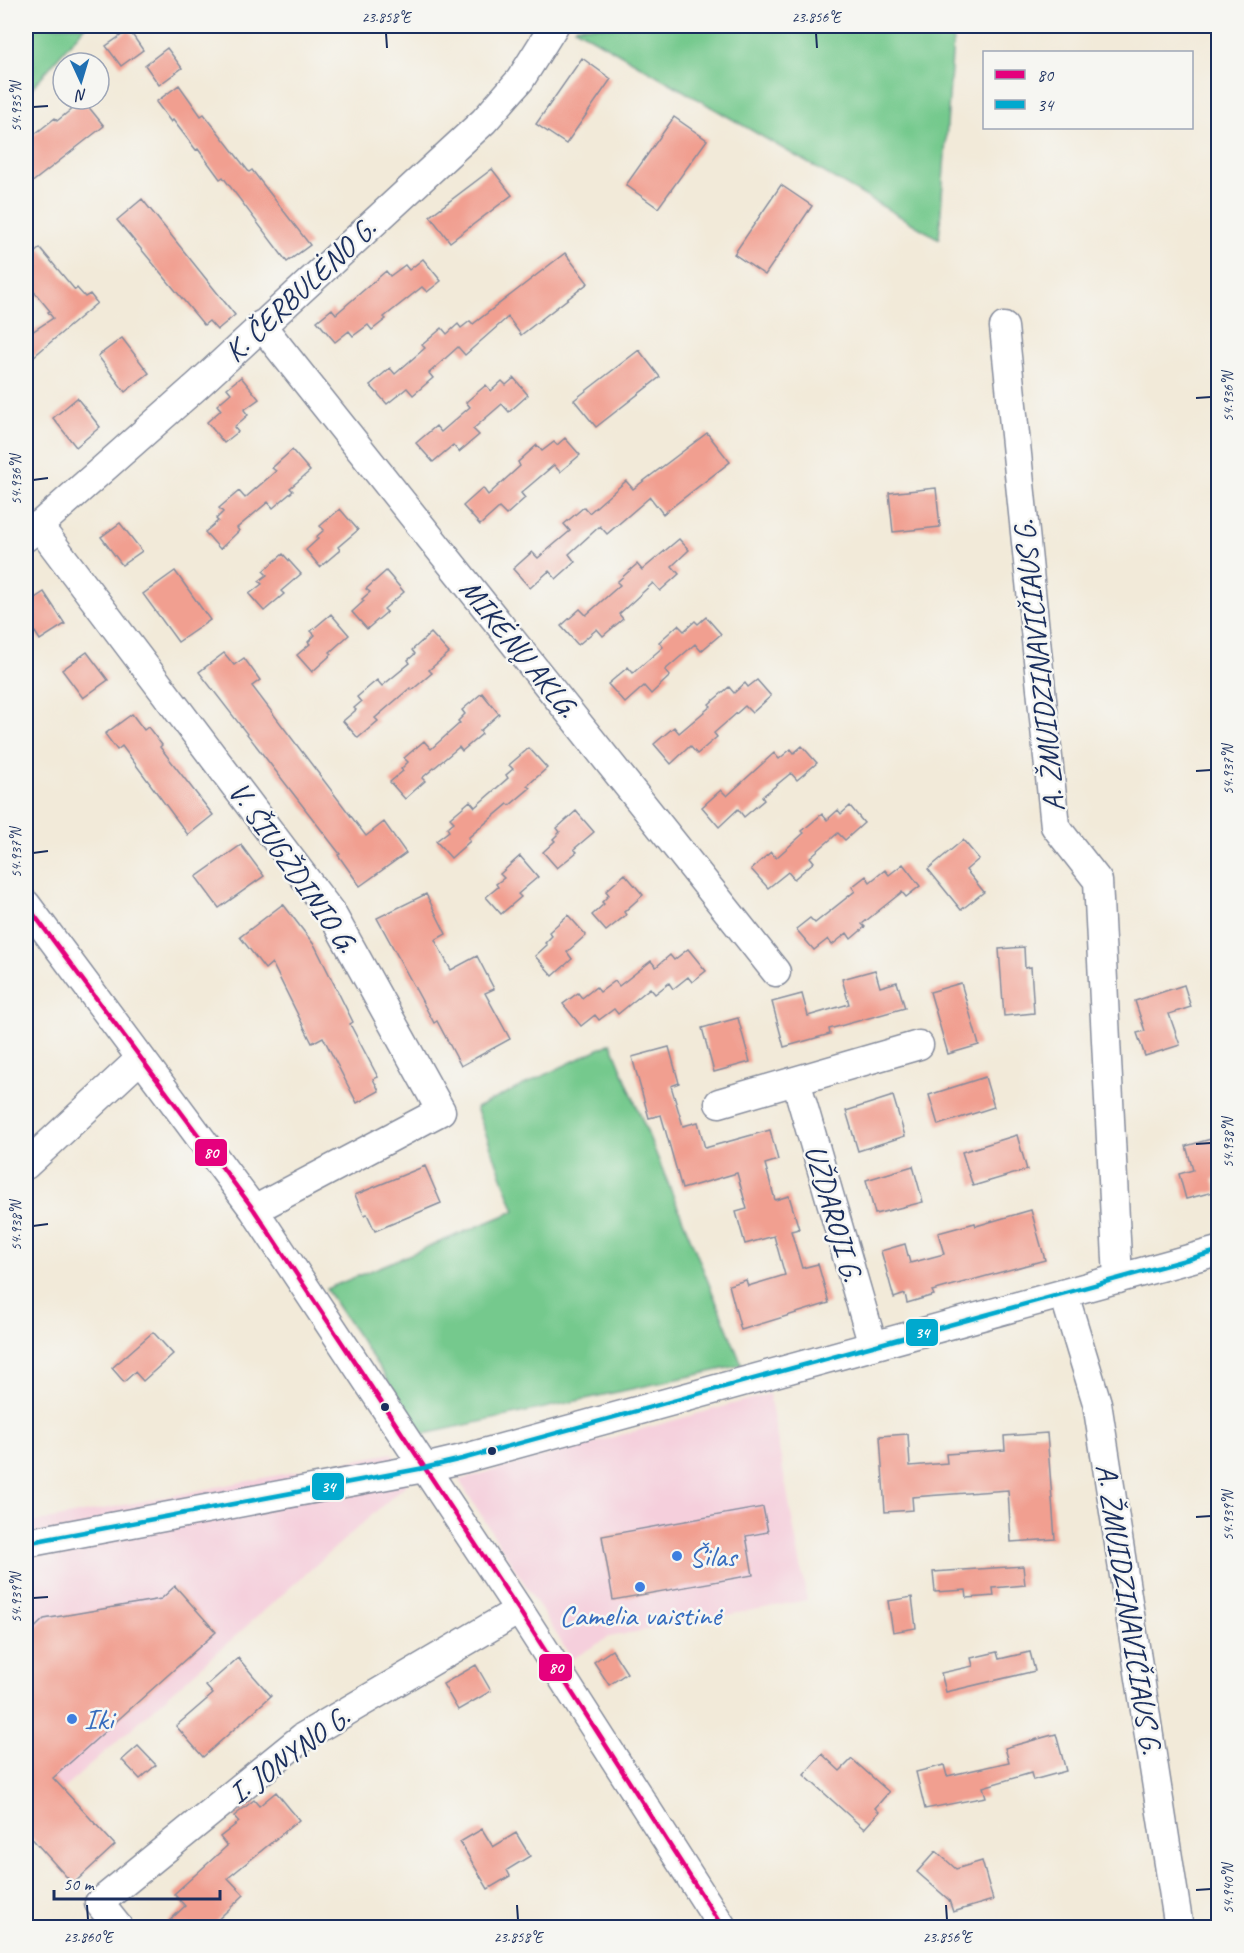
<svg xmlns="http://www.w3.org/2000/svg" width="1244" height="1953" font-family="Caveat,sans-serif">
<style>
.built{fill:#f5cfdc}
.green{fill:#74c98d;stroke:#487c76;stroke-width:1.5}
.building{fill:#f19f90}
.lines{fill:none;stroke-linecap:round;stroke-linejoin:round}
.minor-casing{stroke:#868c9c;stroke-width:31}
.minor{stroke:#fff;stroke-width:28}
.bus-1-casing{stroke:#f6f6f2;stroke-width:9}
.bus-2-casing{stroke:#f6f6f2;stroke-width:9}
.bus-1{stroke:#e5007d;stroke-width:4.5}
.bus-2{stroke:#00a9ce;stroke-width:4.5}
.ticks{fill:none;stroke:#1b2f5e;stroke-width:2}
.bus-dot{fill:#1b2f5e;stroke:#f6f6f2;stroke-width:2}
.shop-dot{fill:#3f7fe0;stroke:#f6f6f2;stroke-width:2}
.labels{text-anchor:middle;stroke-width:5;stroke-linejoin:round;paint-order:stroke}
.street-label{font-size:30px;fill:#1b2f5e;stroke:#f6f6f2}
.shop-label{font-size:30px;fill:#366cbe;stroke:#f6f6f2;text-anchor:start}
.line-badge{stroke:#f6f6f2;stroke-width:2}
.badge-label{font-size:16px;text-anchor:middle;font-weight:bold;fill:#fff}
.neatline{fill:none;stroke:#1b2f5e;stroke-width:2}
.ticks-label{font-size:15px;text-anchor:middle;fill:#1b2f5e}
</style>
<rect width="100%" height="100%" fill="#f6f6f2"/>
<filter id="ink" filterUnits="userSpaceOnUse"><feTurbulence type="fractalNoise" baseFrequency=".0167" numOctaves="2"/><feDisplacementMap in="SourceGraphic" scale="12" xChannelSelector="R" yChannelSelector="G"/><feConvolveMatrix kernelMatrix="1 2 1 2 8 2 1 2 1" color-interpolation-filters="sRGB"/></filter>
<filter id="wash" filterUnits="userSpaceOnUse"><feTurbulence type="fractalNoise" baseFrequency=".008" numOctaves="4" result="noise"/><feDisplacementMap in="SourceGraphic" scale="24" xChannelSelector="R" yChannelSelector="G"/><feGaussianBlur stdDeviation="1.35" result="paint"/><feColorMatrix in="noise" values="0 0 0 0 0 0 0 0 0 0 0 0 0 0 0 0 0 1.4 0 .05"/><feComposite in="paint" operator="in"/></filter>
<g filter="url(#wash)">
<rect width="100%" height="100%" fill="#f2ead9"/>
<path class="built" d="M 769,1394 L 807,1600 L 609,1637 L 572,1659 L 459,1480 Z
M 392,1453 L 408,1483 L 26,1822 L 26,1524 Z"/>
<path class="green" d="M 26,26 L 85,26 L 26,95 Z
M 577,26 L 954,26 L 939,239 L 575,28 Z
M 611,1043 L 742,1365 L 424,1434 L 326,1289 L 515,1211 L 476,1108 Z"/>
<g id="blocks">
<path class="building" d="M 129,30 L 143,50 L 121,66 L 106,46 Z
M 167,48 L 182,68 L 159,85 L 145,65 Z
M 582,58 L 611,79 L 566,144 L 536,124 Z
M 179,85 L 201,116 L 204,114 L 249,172 L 252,170 L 310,245 L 287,262 L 223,177 L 220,179 L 198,149 L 196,150 L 173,120 L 171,122 L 156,102 Z
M 83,100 L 104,126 L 26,187 L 26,141 L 55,118 L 57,121 Z
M 674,117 L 707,140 L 658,208 L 626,185 Z
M 492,169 L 512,195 L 450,242 L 430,216 Z
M 781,185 L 812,206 L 765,275 L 734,254 Z
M 142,199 L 235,315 L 217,330 L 209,321 L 204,325 L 117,220 Z
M 40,248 L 75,290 L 77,288 L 85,297 L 90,294 L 97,303 L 26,363 L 26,336 L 53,318 L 48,312 L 50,311 L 26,282 L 26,260 Z
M 565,253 L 588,283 L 521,335 L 508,317 L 465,355 L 458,347 L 429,373 L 433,378 L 413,395 L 407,388 L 387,404 L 370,385 L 390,368 L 395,374 L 425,348 L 422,345 L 442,328 L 447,334 L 458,324 L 461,328 L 470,321 L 473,324 Z
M 423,259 L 441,281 L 427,292 L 422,287 L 384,317 L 386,319 L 372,330 L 368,325 L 353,336 L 349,331 L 335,342 L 317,321 L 332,309 L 336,314 L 386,271 L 390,276 L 405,265 L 409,270 Z
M 122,338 L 149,373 L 125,392 L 98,356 Z
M 639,350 L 660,377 L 596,427 L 574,400 Z
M 241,377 L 259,399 L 244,410 L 248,415 L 234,427 L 238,432 L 224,443 L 207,422 L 221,410 L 217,405 L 231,393 L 227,388 Z
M 514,378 L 528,395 L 509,412 L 502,404 L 473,429 L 479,435 L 459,452 L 453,445 L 433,462 L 416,443 L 436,426 L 441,432 L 470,407 L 466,402 L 486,385 L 491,391 L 502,381 L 506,385 Z
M 77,398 L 100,427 L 76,447 L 53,418 Z
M 707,433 L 730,462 L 663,514 L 650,497 L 607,534 L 600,526 L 569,554 L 575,562 L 556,579 L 549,571 L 530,588 L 513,569 L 532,552 L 538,558 L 570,531 L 564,524 L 584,507 L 589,513 L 626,481 L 633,489 Z
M 565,438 L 580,455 L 560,472 L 554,465 L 521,493 L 525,498 L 506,515 L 499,508 L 480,525 L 463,506 L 483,488 L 488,495 L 520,466 L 518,462 L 537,445 L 542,451 L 554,442 L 557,445 Z
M 292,450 L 310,471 L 290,488 L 293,491 L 273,508 L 268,502 L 237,528 L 239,531 L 220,549 L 205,532 L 218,521 L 216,519 L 223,512 L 219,508 L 239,491 L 245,498 L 276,471 L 272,468 Z
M 936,488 L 940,527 L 893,532 L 889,493 Z
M 340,509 L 358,530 L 338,547 L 340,550 L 320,567 L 306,550 L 318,539 L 316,537 L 324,530 L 320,526 Z
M 120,523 L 142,551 L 122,565 L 101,537 Z
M 679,539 L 689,550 L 672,566 L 679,574 L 660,591 L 653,583 L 619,614 L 623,619 L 603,636 L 597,629 L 578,645 L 561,626 L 580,609 L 586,615 L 620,585 L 617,582 L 637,564 L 642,570 Z
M 283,554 L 301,574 L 281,591 L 284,594 L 264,611 L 249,594 L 262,584 L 259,581 L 267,575 L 263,571 Z
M 175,571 L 210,620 L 178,642 L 143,594 Z
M 386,571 L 404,592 L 384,609 L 387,612 L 367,629 L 352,612 L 364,601 L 362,599 L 370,592 L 366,589 Z
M 44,592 L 65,624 L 40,640 L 35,632 L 26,639 L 26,604 Z
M 331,614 L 349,635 L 330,652 L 332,654 L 312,672 L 297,655 L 310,644 L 308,642 L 315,635 L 311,631 Z
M 706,617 L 721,634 L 701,651 L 695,644 L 665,670 L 670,676 L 651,694 L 644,686 L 625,703 L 608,684 L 628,667 L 633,673 L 663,647 L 659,642 L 678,625 L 684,631 L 695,621 L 698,624 Z
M 431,633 L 449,653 L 429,670 L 432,673 L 412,690 L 410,688 L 375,718 L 378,721 L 358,738 L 343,721 L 356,710 L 354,708 L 361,702 L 357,697 L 377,680 L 382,686 L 410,663 L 408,660 L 415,654 L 412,650 Z
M 87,652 L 108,680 L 83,698 L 62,670 Z
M 224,653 L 234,665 L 244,658 L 260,680 L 252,686 L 366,836 L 384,822 L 406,853 L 360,886 L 338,855 L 340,854 L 199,672 Z
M 757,680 L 771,696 L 752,713 L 745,706 L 714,733 L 717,737 L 697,754 L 690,746 L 671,764 L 654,744 L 674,727 L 679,733 L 711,706 L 709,704 L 729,687 L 734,693 L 745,683 L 748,687 Z
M 482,693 L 499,714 L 480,731 L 482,734 L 462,751 L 459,747 L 422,778 L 425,781 L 405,799 L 390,782 L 403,771 L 401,769 L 408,762 L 404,758 L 424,741 L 431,749 L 460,723 L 458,721 L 465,714 L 462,710 Z
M 132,714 L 144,730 L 148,727 L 162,745 L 160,747 L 213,815 L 188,835 L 122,746 L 117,750 L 105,734 Z
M 802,746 L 817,763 L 797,780 L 791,773 L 762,797 L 764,800 L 744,817 L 738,809 L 719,827 L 702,807 L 721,790 L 727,796 L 774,753 L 779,759 L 791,749 L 794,753 Z
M 529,748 L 547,768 L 527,786 L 530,788 L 510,805 L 508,804 L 468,838 L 470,841 L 451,858 L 436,841 L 449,831 L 447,828 L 454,822 L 450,818 L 470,801 L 475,807 L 508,778 L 506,775 L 513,769 L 509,765 Z
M 850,806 L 864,823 L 845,840 L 838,833 L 810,857 L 814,862 L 794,879 L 788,872 L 768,888 L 751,869 L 771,852 L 776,858 L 804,833 L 802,831 L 822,814 L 827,820 L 838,810 L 841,814 Z
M 576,811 L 594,832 L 574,849 L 577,852 L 557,868 L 543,852 L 555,841 L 553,839 L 560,832 L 557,828 Z
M 963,840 L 979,859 L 966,870 L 984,892 L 961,910 L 928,869 Z
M 241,845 L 264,876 L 219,908 L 196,877 Z
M 520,856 L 538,877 L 518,894 L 521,897 L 501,914 L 486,897 L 498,887 L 496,884 L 504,878 L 500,874 Z
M 903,864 L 920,886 L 906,897 L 902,892 L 862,924 L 865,927 L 851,939 L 847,933 L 832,945 L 828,939 L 814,950 L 796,929 L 810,918 L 815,923 L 855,891 L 852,887 L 866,876 L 870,882 L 885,870 L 889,875 Z
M 625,874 L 643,895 L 624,912 L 626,915 L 606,931 L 592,915 L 604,904 L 602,902 L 609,895 L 606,891 Z
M 426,894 L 446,934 L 435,940 L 451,970 L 477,956 L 494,989 L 485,993 L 510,1039 L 461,1066 L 437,1021 L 434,1023 L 377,918 Z
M 283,904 L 315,946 L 353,1022 L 350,1024 L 378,1077 L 373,1079 L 379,1091 L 357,1103 L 323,1037 L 312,1043 L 272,963 L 265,969 L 240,937 Z
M 568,915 L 586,935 L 567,952 L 572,959 L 553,976 L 535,956 L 547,945 L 545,943 L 552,936 L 549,932 Z
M 1024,947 L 1025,968 L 1031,967 L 1034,1013 L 1004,1016 L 999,949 Z
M 688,949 L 706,971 L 692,982 L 688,977 L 673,989 L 669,983 L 655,994 L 650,988 L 618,1014 L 614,1009 L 599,1020 L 595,1015 L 581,1026 L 563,1004 L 578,993 L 582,998 L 596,987 L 600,992 L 615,981 L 619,986 L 651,961 L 656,967 L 670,955 L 674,960 Z
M 875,970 L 880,987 L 897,982 L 905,1008 L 829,1029 L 830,1034 L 784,1047 L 772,1002 L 802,994 L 808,1016 L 849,1004 L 842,979 Z
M 961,983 L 979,1045 L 948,1054 L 930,992 Z
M 1184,985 L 1191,1007 L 1169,1014 L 1180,1045 L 1145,1056 L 1137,1033 L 1145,1031 L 1135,1001 Z
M 738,1018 L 750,1062 L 714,1072 L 702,1028 Z
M 669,1047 L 679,1083 L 671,1086 L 683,1126 L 698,1122 L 705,1148 L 770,1130 L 778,1160 L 765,1164 L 775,1200 L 789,1196 L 799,1229 L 791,1231 L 802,1268 L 818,1264 L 829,1303 L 741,1330 L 729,1285 L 746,1280 L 748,1286 L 785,1275 L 774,1236 L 745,1244 L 736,1212 L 747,1209 L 737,1173 L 682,1189 L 661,1115 L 649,1118 L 632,1057 Z
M 985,1077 L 994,1107 L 938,1125 L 929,1095 Z
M 893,1096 L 905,1136 L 858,1151 L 846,1111 Z
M 1017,1135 L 1027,1170 L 973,1186 L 962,1152 Z
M 1218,1137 L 1218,1177 L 1213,1179 L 1217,1191 L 1186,1199 L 1179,1174 L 1193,1170 L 1186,1146 Z
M 425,1166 L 441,1203 L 375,1231 L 367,1214 L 364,1215 L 355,1195 Z
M 913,1166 L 923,1202 L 875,1214 L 866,1180 Z
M 1031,1210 L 1045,1260 L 932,1291 L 934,1295 L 907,1303 L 905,1294 L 894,1298 L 881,1251 L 905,1244 L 910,1263 L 944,1254 L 938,1233 L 975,1223 L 976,1226 Z
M 153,1332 L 173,1354 L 143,1381 L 135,1372 L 124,1382 L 112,1368 Z
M 1047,1433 L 1055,1539 L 1011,1542 L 1008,1490 L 912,1497 L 913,1510 L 885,1512 L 880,1436 L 908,1434 L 910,1466 L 947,1463 L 946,1454 L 1005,1450 L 1004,1436 Z
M 763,1507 L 768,1532 L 746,1536 L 753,1575 L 613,1600 L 602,1536 Z
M 1023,1566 L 1025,1585 L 993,1588 L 994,1596 L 967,1598 L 966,1590 L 935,1592 L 933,1572 Z
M 175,1586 L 216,1632 L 53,1778 L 115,1845 L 73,1884 L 26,1832 L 26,1636 L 44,1619 L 161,1599 Z
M 912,1597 L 916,1628 L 893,1632 L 888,1601 Z
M 612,1650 L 627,1673 L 609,1685 L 594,1662 Z
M 997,1652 L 999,1659 L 1030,1652 L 1035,1671 L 946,1692 L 941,1673 L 973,1666 L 971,1658 Z
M 238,1658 L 271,1696 L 203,1757 L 176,1726 L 213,1694 L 206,1686 Z
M 476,1665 L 491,1691 L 458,1710 L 443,1684 Z
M 1056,1734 L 1066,1771 L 1033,1780 L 1031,1773 L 983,1787 L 986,1797 L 925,1809 L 916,1772 L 944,1765 L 947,1776 L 1009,1762 L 1005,1748 Z
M 138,1746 L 156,1765 L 140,1779 L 122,1760 Z
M 822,1754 L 840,1771 L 852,1759 L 889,1792 L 875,1808 L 879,1812 L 864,1829 L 804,1775 Z
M 276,1792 L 299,1820 L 228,1878 L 244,1895 L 209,1928 L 162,1928 L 185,1906 L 174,1894 L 227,1846 L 220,1837 L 239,1822 L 234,1816 L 254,1800 L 259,1806 Z
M 482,1829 L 493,1847 L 516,1833 L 530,1856 L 507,1870 L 510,1876 L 488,1889 L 460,1842 Z
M 936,1851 L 956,1869 L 982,1861 L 993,1900 L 953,1912 L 949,1900 L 917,1872 Z"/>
</g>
</g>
<g filter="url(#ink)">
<use href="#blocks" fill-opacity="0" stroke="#868c9c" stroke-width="1.5"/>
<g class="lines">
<g class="minor-casing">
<path id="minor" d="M 261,325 L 776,972
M 1004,327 L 1055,826 L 1098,881 L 1118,1279
M 38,525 L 332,914 L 441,1111 L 254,1210
M 26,537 L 198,385 L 484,121 L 520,80 L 554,26
M 26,904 L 254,1210 L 519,1610 L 723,1928
M 796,1081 L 873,1346
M 719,1103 L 919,1045
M 26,1165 L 140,1059
M 1064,1294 L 1097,1403 L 1179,1928
M 26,1543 L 424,1468 L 462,1459 L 1218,1251
M 119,1928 L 99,1903 L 303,1737 L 519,1610"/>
</g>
<use href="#minor" class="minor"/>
<g class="bus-1-casing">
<path id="bus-1" d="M 26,904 L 254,1210 L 519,1610 L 723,1928"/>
</g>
<g class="bus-2-casing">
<path id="bus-2" d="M 26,1543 L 424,1468 L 462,1459 L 1218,1251"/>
</g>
<use href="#bus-1" class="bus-1"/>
<use href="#bus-2" class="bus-2"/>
</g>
</g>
<path class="ticks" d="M 386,33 L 387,48M 816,33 L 817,48M 33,107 L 48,106M 1196,398 L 1211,397M 33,480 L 48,478M 1196,771 L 1211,770M 33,853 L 48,851M 1196,1144 L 1211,1143M 33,1226 L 48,1224M 1196,1517 L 1211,1516M 33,1598 L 48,1597M 1196,1890 L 1211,1889M 87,1905 L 88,1920M 517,1905 L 518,1920M 946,1905 L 947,1920"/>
<g class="bus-dot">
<circle cx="385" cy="1407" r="5"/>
<circle cx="492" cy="1451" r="5"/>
</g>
<g class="shop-dot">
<circle cx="677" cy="1556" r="6"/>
<circle cx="640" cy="1587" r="6"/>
<circle cx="72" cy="1719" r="6"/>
</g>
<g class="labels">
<g class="street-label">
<text transform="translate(300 290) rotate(-43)" y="10">K. ČERBULĖNO G.</text>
<text transform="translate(519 648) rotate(51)" y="10">MIKĖNŲ AKLG.</text>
<text transform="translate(1039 666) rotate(-96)" y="10">A. ŽMUIDZINAVIČIAUS G.</text>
<text transform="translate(293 867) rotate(55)" y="10">V. ŠIUGŽDINIO G.</text>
<text transform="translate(834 1213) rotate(74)" y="10">UŽDAROJI G.</text>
<text transform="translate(1129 1609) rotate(81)" y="10">A. ŽMUIDZINAVIČIAUS G.</text>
<text transform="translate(289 1755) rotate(-36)" y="10">I. JONYNO G.</text>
</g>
<g class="shop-label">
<text x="689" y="1566">Šilas</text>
<text x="640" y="1625" text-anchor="middle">Camelia vaistinė</text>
<text x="84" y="1729">Iki</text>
</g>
</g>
<g class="line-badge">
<rect x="194" y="1138" width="34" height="29" rx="6" fill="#e5007d"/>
<rect x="905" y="1318" width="34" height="29" rx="6" fill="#00a9ce"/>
<rect x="311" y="1472" width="34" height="29" rx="6" fill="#00a9ce"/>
<rect x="538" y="1653" width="35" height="29" rx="6" fill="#e5007d"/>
</g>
<g class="badge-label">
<text x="211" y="1158">80</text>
<text x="922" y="1338">34</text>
<text x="328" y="1492">34</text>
<text x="556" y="1673">80</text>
</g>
<rect width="1244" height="1953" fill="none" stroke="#f6f6f2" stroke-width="66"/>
<rect x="983" y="51" width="210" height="78" fill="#f6f6f2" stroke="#9ea6b7" stroke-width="1.5"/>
<rect x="995" y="70" width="30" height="9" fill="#e5007d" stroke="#9ea6b7" stroke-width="1.5"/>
<text x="1037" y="81" font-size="18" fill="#1b2f5e">80</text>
<rect x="995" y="100" width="30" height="9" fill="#00a9ce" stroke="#9ea6b7" stroke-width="1.5"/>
<text x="1037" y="111" font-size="18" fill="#1b2f5e">34</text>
<g transform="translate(81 81) rotate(176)"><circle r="28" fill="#f6f6f2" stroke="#9ea6b7" stroke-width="1.5"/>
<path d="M0-4.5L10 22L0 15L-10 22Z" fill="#1f6fb2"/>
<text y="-9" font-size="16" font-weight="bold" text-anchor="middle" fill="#1b2f5e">N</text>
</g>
<path d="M54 1890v9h166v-9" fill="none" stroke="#1b2f5e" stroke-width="3"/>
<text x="63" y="1890" font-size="18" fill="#1b2f5e" stroke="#f6f6f2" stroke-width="4.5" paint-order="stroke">50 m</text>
<rect x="33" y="33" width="1178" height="1887" class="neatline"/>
<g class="ticks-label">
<text x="386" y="22">23.858°E</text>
<text x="816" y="22">23.856°E</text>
<text transform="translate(16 107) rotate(-90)" y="5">54.935°N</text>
<text transform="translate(1228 397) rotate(-90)" y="5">54.936°N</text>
<text transform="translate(16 480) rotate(-90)" y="5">54.936°N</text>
<text transform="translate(1228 770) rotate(-90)" y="5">54.937°N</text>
<text transform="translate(16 853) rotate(-90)" y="5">54.937°N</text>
<text transform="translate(1228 1143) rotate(-90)" y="5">54.938°N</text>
<text transform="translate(16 1226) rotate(-90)" y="5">54.938°N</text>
<text transform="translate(1228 1516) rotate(-90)" y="5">54.939°N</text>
<text transform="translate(16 1598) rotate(-90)" y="5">54.939°N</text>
<text transform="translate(1228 1889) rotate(-90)" y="5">54.940°N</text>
<text x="88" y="1942">23.860°E</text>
<text x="518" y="1942">23.858°E</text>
<text x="947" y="1942">23.856°E</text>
</g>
</svg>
